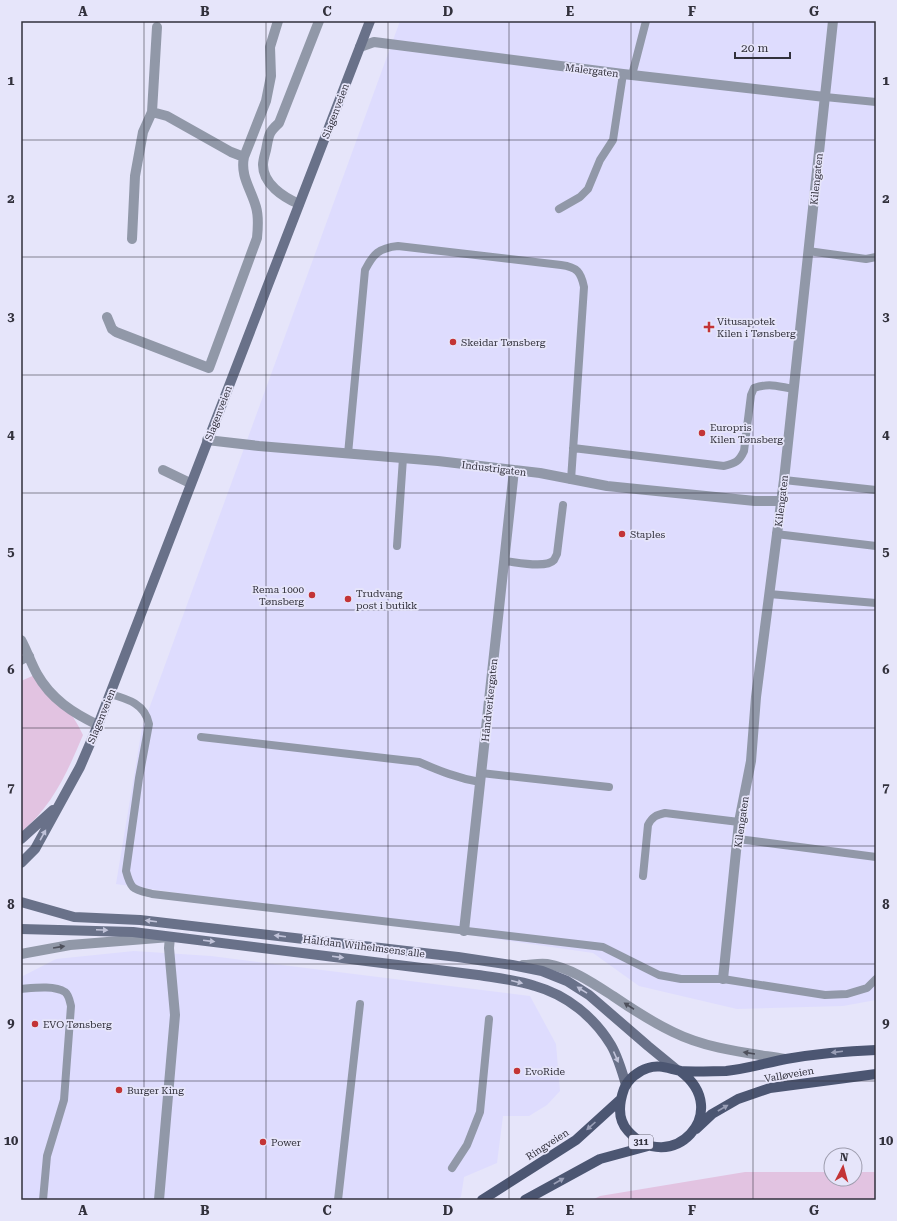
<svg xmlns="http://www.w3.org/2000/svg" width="897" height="1221" font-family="'Roboto Serif',serif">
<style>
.built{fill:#dedcfe}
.green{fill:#e2c3e1}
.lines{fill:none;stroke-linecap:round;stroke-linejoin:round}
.service{stroke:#9198a8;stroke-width:8}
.minor{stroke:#9198a8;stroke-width:10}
.secondary{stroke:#697189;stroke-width:10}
.primary{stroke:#4c5672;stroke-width:10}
.oneway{fill:#c0c2d8}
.oneway2{fill:#4e505c}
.oneway3{fill:#999eb6}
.grid{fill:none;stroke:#32313c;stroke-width:1;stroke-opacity:0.55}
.poi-dot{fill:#c33436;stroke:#e6e5fa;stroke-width:1.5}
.labels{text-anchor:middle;stroke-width:3.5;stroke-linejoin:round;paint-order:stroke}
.shield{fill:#e6e5fa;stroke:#686775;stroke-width:1}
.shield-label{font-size:9px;font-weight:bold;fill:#32313c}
.street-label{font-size:10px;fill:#32313c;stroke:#e6e5fa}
.poi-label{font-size:10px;fill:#32313c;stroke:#e6e5fa;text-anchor:start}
.neatline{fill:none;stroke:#32313c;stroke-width:1.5}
.grid-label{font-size:13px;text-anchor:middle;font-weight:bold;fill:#32313c}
</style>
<rect width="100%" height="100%" fill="#e6e5fa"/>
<path class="built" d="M 400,21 L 876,21 L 876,1000 L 843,1006 L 737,1009 L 639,986 L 593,953 L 116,884 L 142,728 Z
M 134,951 L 211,956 L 530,996 L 556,1044 L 560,1091 L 547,1105 L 529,1116 L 503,1116 L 497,1163 L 464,1177 L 461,1197 L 455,1200 L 21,1200 L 21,977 L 56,959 Z"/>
<path class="green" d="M 37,674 C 55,693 72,711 83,735 C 68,771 52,807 21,832 L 21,681 Z
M 745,1172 L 831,1172 L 831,1179 L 855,1179 L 855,1172 L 876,1172 L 876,1200 L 592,1200 L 600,1196 Z"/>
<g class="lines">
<path class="service" d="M 632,75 L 646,21
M 825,97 L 876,102
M 559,209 L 580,197 L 588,189 L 600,160 L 613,140 L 623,74
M 808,251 L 866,259 L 876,257
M 573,448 L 724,466 C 735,463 739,462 744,451 L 751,395 L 754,388 C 768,383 779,386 793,389
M 348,454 L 365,270 C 373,254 379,248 398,246 L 561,265 C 577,267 581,272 584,287 L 571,480
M 784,480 L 876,490
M 776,534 L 876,546
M 397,546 L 403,458
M 504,561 C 516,562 546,569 554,560 C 555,558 556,556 557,554 L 563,505
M 769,594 L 876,603
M 21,661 L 30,656
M 110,694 C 128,699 145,704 149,724 L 139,778 L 126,871 C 131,890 133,889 152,894 L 603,947 L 659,975 L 681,979 L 723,979 L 825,995 L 847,994 L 867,988 L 876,979
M 201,737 L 419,762 C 440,771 457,778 480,782
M 481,773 L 609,787
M 738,839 L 876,857
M 643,876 L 648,825 C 652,817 656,815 665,813 L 739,822
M 21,989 C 33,988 54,985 65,992 C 69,995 70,1002 71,1006 L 64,1100 L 47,1156 L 43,1200
M 452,1168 L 467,1145 L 480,1112 L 489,1019
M 338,1200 L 360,1004"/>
<path class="minor" d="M 360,47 L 374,42 L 623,74 L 825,97
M 152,112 L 167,116 L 231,152 L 244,157
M 299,204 C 283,197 263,184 263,165 C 263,160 265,154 266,150 C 269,135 268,133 279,123 L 319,21
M 132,239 L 135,176 L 143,132 L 152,112 L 157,27
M 107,317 L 112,329 L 116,332 L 209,368 L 257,238 C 258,228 259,217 256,207 C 251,189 240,176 244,157 L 266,101 L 271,76 L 270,47 L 278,21
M 207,440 L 259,446 L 438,461 L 540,473 L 607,486 L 755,501 L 780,501
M 163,470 L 190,483
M 21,640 C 27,651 31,663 37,674 C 51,699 73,713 98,725
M 464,931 L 514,470
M 21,954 L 70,945 L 170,937 L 169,948 L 175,1015 L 159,1200
M 523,965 C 530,965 539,963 547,964 C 571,968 593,983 613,996 C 632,1009 652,1022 673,1032 C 707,1049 748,1053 785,1059
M 723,979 L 739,822 L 751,761 L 756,697 L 784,480 L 833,21"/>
<path class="secondary" d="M 21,839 L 53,810
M 21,863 L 35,849 L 80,767 L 98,725 L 370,21
M 21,902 L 74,917 L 140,920 L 458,957 L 512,965 L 542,971 L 567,981 L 589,995 L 648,1046 L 676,1069
M 21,929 L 133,932 L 478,975 C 497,978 517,980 535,986 C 567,995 594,1017 611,1045 C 618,1057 622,1071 626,1085"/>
<path class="primary" d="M 680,1071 C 735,1112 670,1178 628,1131 C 617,1119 619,1103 624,1089 C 628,1079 638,1071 648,1068 C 660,1064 669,1069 681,1071 C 691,1072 715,1071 726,1071 C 746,1069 766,1063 786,1059 C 815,1054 846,1051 876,1050
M 696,1129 L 712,1114 L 738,1099 L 770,1088 L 876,1074
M 482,1200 L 576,1140 L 620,1100
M 525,1200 L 600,1159 L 648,1146"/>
</g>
<defs><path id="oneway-solid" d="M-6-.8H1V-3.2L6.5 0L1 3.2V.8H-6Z"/></defs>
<g class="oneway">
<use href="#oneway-solid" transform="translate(43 835) rotate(-61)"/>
<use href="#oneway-solid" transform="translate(151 921) rotate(-173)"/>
<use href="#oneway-solid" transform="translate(102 930) rotate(2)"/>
<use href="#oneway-solid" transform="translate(280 936) rotate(-173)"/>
<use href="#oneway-solid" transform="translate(209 941) rotate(7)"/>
<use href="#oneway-solid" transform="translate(338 957) rotate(7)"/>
<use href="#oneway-solid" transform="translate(517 982) rotate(14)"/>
<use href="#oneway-solid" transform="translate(582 990) rotate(-148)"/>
<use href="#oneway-solid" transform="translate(616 1057) rotate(66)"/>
</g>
<g class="oneway2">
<use href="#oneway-solid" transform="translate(59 947) rotate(-9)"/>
<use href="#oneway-solid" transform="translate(629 1006) rotate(-147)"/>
<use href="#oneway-solid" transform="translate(749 1053) rotate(-171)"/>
</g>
<g class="oneway3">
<use href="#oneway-solid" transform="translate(837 1052) rotate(173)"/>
<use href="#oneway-solid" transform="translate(723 1108) rotate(-30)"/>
<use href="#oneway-solid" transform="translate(591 1126) rotate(138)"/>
<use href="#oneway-solid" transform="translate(559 1181) rotate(-30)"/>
</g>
<path class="grid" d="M 144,21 L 144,1200M 266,21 L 266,1200M 388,21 L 388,1200M 509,21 L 509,1200M 631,21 L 631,1200M 753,21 L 753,1200M 21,140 L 876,140M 21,257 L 876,257M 21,375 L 876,375M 21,493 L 876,493M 21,610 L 876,610M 21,728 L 876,728M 21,846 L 876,846M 21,964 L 876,964M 21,1081 L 876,1081"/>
<g class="poi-dot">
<path d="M707 321h4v4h4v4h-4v4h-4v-4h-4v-4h4z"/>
<circle cx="453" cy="342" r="4"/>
<circle cx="702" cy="433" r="4"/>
<circle cx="622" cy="534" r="4"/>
<circle cx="312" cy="595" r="4"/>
<circle cx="348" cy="599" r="4"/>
<circle cx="35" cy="1024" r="4"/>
<circle cx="517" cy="1071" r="4"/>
<circle cx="119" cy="1090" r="4"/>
<circle cx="263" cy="1142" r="4"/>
</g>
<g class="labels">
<rect class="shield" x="629" y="1135" width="24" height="14" rx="3"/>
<g class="shield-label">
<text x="641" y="1145">311</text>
</g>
<g class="street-label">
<text transform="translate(592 70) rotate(7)" y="4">Malergaten</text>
<text transform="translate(335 111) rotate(-69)" y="4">Slagenveien</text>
<text transform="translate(816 179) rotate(-84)" y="4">Kilengaten</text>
<text transform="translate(218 413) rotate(-69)" y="4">Slagenveien</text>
<text transform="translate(494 468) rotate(7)" y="4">Industrigaten</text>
<text transform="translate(781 501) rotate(-83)" y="4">Kilengaten</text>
<text transform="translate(489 700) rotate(-84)" y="4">Håndverkergaten</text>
<text transform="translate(101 716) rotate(-68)" y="4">Slagenveien</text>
<text transform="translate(741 822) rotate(-82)" y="4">Kilengaten</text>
<text transform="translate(364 946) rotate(7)" y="4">Halfdan Wilhelmsens alle</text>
<text transform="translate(789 1074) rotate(-10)" y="4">Valløveien</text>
<text transform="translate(547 1144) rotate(-33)" y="4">Ringveien</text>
</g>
<g class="poi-label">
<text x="717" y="325">Vitusapotek<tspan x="717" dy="12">Kilen i Tønsberg</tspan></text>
<text x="461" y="346">Skeidar Tønsberg</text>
<text x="710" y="431">Europris<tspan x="710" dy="12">Kilen Tønsberg</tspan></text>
<text x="630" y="538">Staples</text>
<text x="304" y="593" text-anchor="end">Rema 1000<tspan x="304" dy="12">Tønsberg</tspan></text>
<text x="356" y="597">Trudvang<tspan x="356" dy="12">post i butikk</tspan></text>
<text x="43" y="1028">EVO Tønsberg</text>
<text x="525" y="1075">EvoRide</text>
<text x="127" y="1094">Burger King</text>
<text x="271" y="1146">Power</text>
</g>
</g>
<rect width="897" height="1221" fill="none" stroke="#e6e5fa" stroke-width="44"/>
<g transform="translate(843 1167) rotate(6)"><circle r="19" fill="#e6e5fa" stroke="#9e9dae"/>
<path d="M0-3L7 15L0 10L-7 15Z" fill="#c33436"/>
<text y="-6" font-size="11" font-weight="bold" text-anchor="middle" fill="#32313c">N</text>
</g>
<path d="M735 52v6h55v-6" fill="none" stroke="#32313c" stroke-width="2"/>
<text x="741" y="52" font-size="12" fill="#32313c" stroke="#e6e5fa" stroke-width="3" paint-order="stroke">20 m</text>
<rect x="22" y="22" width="853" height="1177" class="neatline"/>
<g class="grid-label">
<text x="83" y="16">A</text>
<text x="205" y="16">B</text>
<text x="327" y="16">C</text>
<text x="448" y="16">D</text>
<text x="570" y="16">E</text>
<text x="692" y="16">F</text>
<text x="814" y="16">G</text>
<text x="11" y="85">1</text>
<text x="886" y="85">1</text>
<text x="11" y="203">2</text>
<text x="886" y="203">2</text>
<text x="11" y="321">3</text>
<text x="886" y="321">3</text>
<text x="11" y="439">4</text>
<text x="886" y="439">4</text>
<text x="11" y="556">5</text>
<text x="886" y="556">5</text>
<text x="11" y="674">6</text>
<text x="886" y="674">6</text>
<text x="11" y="792">7</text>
<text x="886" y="792">7</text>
<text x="11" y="909">8</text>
<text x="886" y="909">8</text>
<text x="11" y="1027">9</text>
<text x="886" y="1027">9</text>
<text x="11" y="1145">10</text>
<text x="886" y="1145">10</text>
<text x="83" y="1215">A</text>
<text x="205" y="1215">B</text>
<text x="327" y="1215">C</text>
<text x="448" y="1215">D</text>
<text x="570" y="1215">E</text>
<text x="692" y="1215">F</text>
<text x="814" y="1215">G</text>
</g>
</svg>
